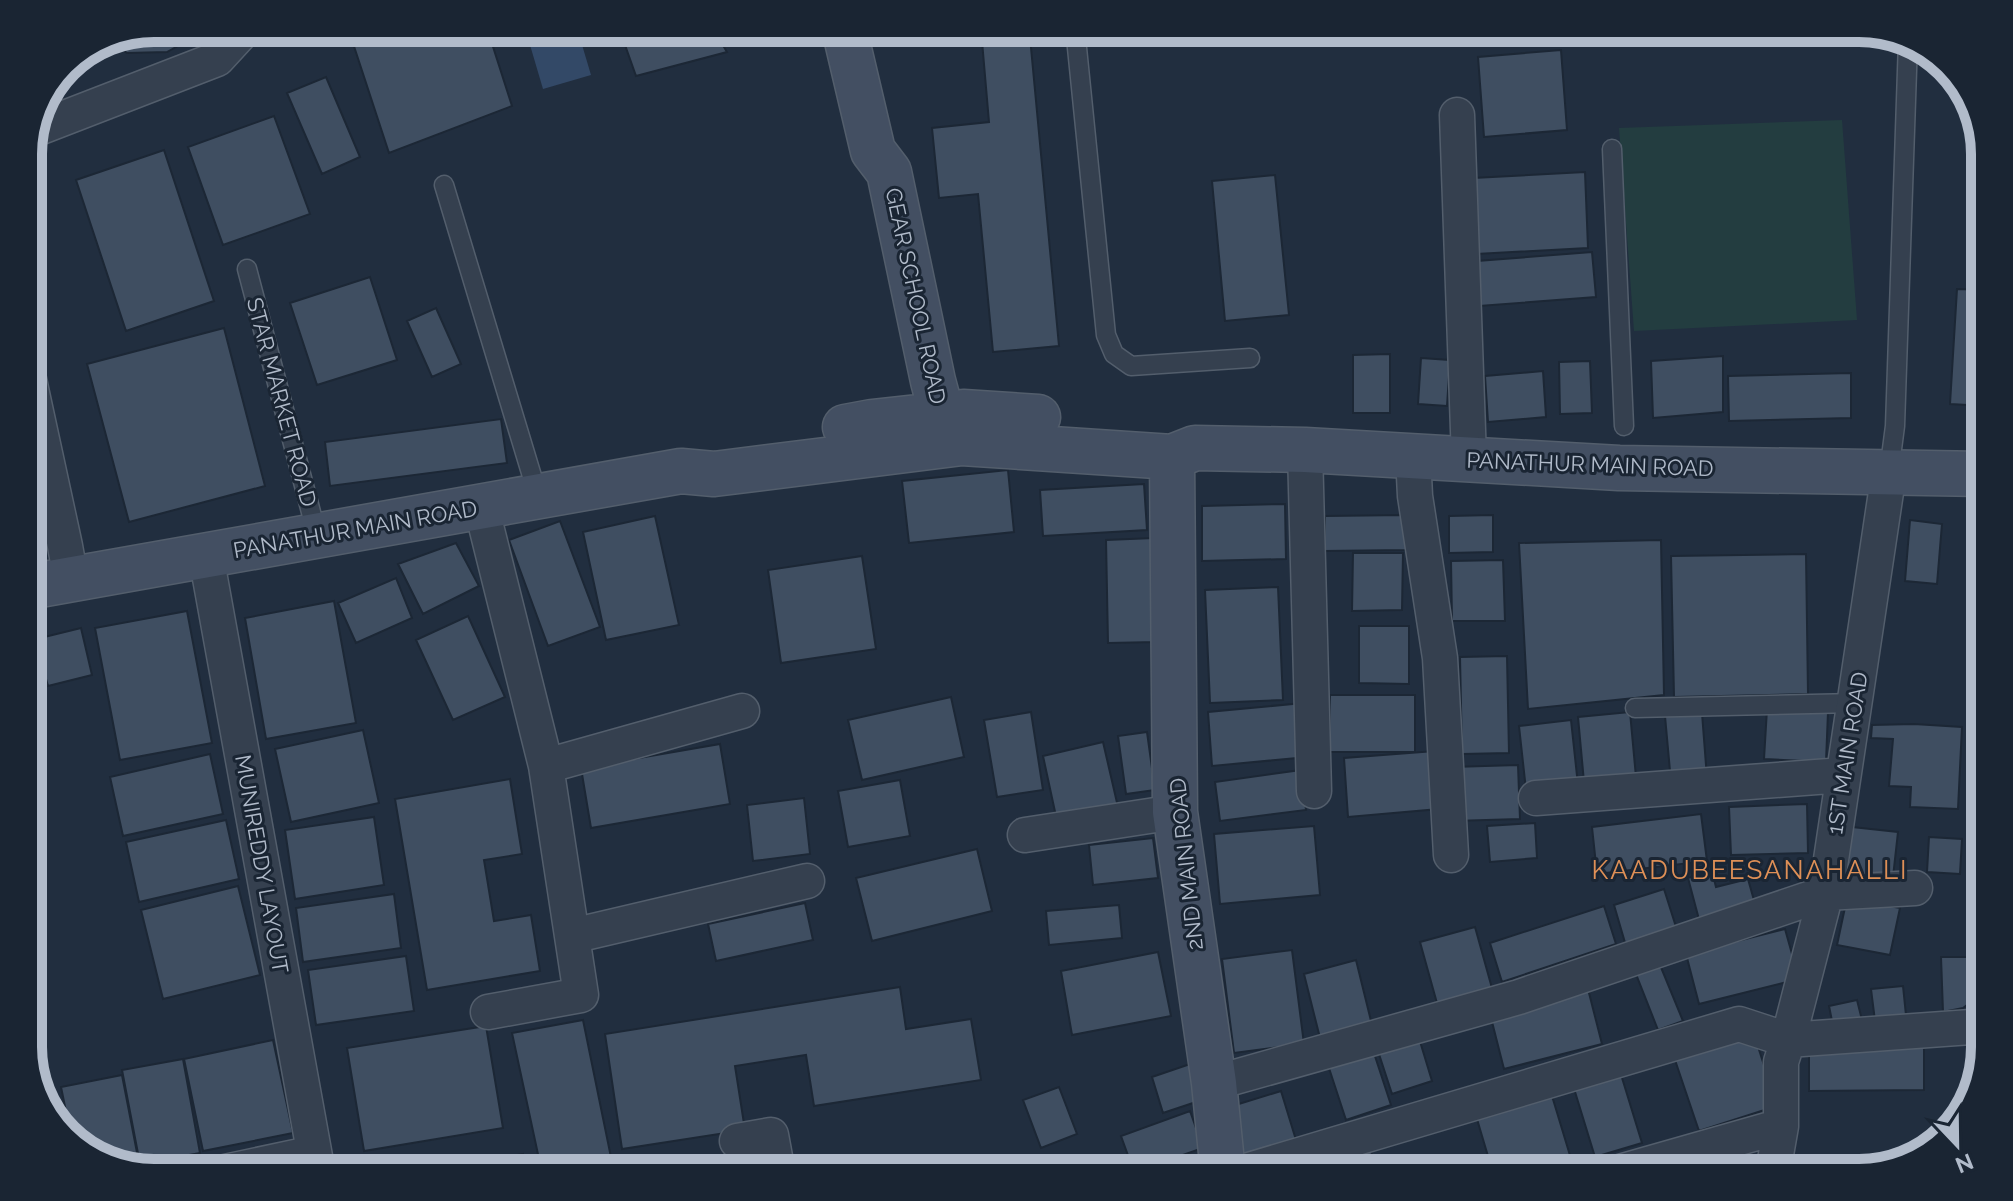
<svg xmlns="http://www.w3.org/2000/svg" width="2013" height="1201" font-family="Raleway,sans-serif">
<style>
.green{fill:#233d40}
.water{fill:#334967}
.building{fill:#3f4e61;stroke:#1c2735;stroke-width:2}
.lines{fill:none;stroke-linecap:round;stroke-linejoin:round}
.lane-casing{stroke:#535e6c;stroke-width:21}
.street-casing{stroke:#535e6c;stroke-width:37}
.secondary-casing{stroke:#535e6c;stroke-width:47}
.lane{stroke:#35404f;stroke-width:18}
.street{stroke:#35404f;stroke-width:34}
.secondary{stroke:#434f62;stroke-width:44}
.labels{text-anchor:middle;stroke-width:6;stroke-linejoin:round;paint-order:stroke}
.street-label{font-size:22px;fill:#b1bbca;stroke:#1a2533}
.quarter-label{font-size:26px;letter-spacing:2px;fill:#df9057;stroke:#1a2533}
.rim{fill:none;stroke:#b1bbca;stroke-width:10}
</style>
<rect width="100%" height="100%" fill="#212e3f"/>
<path class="green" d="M 1842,120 L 1857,320 L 1634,331 L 1619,128 Z"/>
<path class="water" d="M 525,28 L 577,28 L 591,75 L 543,89 Z"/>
<path class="building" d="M 154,28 L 205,28 L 201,33 L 167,52 L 127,53 L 114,44 Z
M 348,28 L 487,28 L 512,106 L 389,153 Z
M 619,28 L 757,28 L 758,33 L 721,42 L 727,52 L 636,76 Z
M 1030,37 L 1059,346 L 993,352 L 978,194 L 939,198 L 932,128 L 989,122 L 982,41 Z
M 1561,50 L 1567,130 L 1484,137 L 1478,57 Z
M 326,77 L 360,157 L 322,174 L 287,93 Z
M 274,116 L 310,214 L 223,245 L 188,147 Z
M 164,150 L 214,301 L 126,331 L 76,180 Z
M 1985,150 L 1985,245 L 1973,245 L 1979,154 Z
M 1585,172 L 1588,248 L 1476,254 L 1473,178 Z
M 1275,175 L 1289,315 L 1225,321 L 1212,181 Z
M 1592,252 L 1596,297 L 1479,306 L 1477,261 Z
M 370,277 L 397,360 L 317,385 L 290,303 Z
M 1957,289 L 1985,290 L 1985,406 L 1950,404 Z
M 436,308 L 461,364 L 432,377 L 407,321 Z
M 224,328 L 265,486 L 129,522 L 87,364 Z
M 1390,354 L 1390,413 L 1353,413 L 1353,355 Z
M 1723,356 L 1723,412 L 1653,418 L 1651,361 Z
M 1421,358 L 1450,360 L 1447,406 L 1418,404 Z
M 1590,361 L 1592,413 L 1560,414 L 1559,362 Z
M 1543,371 L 1546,417 L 1488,422 L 1485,376 Z
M 1851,373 L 1851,418 L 1729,421 L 1728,376 Z
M 501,419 L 507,463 L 330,486 L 325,442 Z
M 1008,470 L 1014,532 L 909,543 L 902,481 Z
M 1144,484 L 1147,530 L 1043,536 L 1040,490 Z
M 1285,504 L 1286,559 L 1202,561 L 1202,506 Z
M 1406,515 L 1406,550 L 1324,551 L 1325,516 Z
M 1493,515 L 1493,552 L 1449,553 L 1449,516 Z
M 655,516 L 679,625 L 606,640 L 583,532 Z
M 1910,520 L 1942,524 L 1937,584 L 1905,581 Z
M 560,521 L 600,627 L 548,646 L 509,540 Z
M 1154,538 L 1157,642 L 1108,643 L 1106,540 Z
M 1661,540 L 1664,695 L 1528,709 L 1519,543 Z
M 456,543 L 479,586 L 423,614 L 398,564 Z
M 1353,553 L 1403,553 L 1402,610 L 1352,611 Z
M 1806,554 L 1808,694 L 1674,697 L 1671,556 Z
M 862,556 L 876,649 L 781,663 L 768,570 Z
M 1503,560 L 1505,621 L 1452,621 L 1451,561 Z
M 396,578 L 412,618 L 356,643 L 338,603 Z
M 1278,587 L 1283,700 L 1210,703 L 1205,590 Z
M 334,601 L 356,723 L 266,739 L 245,618 Z
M 187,611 L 212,743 L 120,760 L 95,628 Z
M 468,616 L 505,697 L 453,720 L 416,640 Z
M 1359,626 L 1409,626 L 1409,684 L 1359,683 Z
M 81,628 L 92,675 L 48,686 L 44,672 L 28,676 L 28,641 Z
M 1507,656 L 1509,753 L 1462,754 L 1460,657 Z
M 1330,695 L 1415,695 L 1415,752 L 1329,752 Z
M 951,697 L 964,757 L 862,780 L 848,720 Z
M 1303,703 L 1308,757 L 1212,766 L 1208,712 Z
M 1767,709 L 1828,712 L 1826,762 L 1764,759 Z
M 1031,712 L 1043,790 L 997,797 L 984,720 Z
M 1630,712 L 1636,777 L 1584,782 L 1578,717 Z
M 1702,713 L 1707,778 L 1671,782 L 1665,716 Z
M 1571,720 L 1578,785 L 1526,790 L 1519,726 Z
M 1914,724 L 1962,727 L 1958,809 L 1910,807 L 1911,787 L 1889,786 L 1893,739 L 1871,738 L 1872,725 Z
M 363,730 L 379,803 L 291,822 L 275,749 Z
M 1147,732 L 1155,790 L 1126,794 L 1118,736 Z
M 1103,742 L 1118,807 L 1057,821 L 1043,756 Z
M 720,744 L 730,804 L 591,828 L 581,768 Z
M 1435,751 L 1439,809 L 1348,817 L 1344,758 Z
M 210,754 L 223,814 L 123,836 L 110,777 Z
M 1518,765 L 1520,819 L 1453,821 L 1452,767 Z
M 1301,770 L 1306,810 L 1220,821 L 1215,782 Z
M 510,779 L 522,854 L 484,860 L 494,921 L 531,915 L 540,971 L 427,990 L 395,799 Z
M 900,780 L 910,836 L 848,847 L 838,791 Z
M 804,798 L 810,854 L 753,861 L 747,805 Z
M 1807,804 L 1808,853 L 1731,855 L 1729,807 Z
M 1701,814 L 1707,861 L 1597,874 L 1592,827 Z
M 374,817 L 384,885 L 295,899 L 285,830 Z
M 226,820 L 239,879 L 139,902 L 126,842 Z
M 1535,823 L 1537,858 L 1490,862 L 1487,826 Z
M 1314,826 L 1320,895 L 1220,904 L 1214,834 Z
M 1852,827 L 1898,832 L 1893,877 L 1847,871 Z
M 1929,837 L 1962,839 L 1960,874 L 1927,872 Z
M 1153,838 L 1158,878 L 1093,885 L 1089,845 Z
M 977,849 L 992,911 L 872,941 L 856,878 Z
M 1972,862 L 1985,862 L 1985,951 L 1975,952 Z
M 1712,871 L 1716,887 L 1748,879 L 1757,911 L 1701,927 L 1688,878 Z
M 238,886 L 260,975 L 163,999 L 141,910 Z
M 1664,889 L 1677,930 L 1626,946 L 1614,905 Z
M 394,894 L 401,948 L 303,962 L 296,908 Z
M 1847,898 L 1900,908 L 1890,955 L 1837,945 Z
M 805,903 L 813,940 L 716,961 L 708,924 Z
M 1119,905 L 1122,938 L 1049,945 L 1046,911 Z
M 1604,906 L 1616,944 L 1502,982 L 1490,943 Z
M 1475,927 L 1495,999 L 1440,1014 L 1420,942 Z
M 1785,929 L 1799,979 L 1699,1004 L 1686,954 Z
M 1292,950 L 1304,1044 L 1234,1053 L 1222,959 Z
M 1158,952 L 1171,1016 L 1072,1035 L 1061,971 Z
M 406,956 L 414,1011 L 316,1025 L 308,970 Z
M 1941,957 L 1973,957 L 1979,996 L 1963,1008 L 1943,1012 Z
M 1356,960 L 1373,1029 L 1321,1042 L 1304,974 Z
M 1658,960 L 1683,1021 L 1658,1030 L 1634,969 Z
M 1903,986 L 1907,1025 L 1876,1029 L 1871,989 Z
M 900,987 L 906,1029 L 971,1019 L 981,1080 L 814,1106 L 806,1055 L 735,1066 L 745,1130 L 622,1149 L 605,1034 Z
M 1588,989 L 1602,1044 L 1504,1069 L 1490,1014 Z
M 1857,1000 L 1863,1024 L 1834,1031 L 1829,1006 Z
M 583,1020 L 614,1172 L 542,1173 L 512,1033 Z
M 486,1026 L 503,1128 L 364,1151 L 347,1048 Z
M 1754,1034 L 1777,1106 L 1699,1131 L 1675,1060 Z
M 1419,1038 L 1432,1081 L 1392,1094 L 1378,1051 Z
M 273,1040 L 293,1133 L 203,1151 L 184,1059 Z
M 1924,1046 L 1924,1090 L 1809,1091 L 1809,1047 Z
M 1372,1047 L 1391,1105 L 1346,1120 L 1327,1062 Z
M 183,1059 L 200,1153 L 140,1164 L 122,1070 Z
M 1193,1063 L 1205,1099 L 1163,1113 L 1152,1077 Z
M 1619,1068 L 1642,1143 L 1595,1157 L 1572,1082 Z
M 122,1075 L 140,1168 L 138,1169 L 90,1156 L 71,1136 L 61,1087 Z
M 1549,1086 L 1572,1162 L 1536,1173 L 1493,1173 L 1474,1109 Z
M 1059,1087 L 1077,1134 L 1041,1148 L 1023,1100 Z
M 54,1089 L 64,1129 L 45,1111 L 40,1092 Z
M 1281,1091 L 1296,1140 L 1244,1156 L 1229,1107 Z
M 1190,1111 L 1203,1148 L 1134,1172 L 1121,1136 Z
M 1369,1143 L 1377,1173 L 1343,1173 L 1337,1151 Z
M 739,1153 L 744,1173 L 654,1173 Z
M 523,1154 L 527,1173 L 418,1173 Z"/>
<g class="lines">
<g class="lane-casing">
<path id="lane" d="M 1075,28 L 1106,335 L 1114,354 L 1131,366 L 1250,358
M 1612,149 L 1624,426
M 444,185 L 538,496
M 247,269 L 317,535
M 1889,472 L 1895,426 L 1908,41
M 1635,708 L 1856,703"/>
</g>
<g class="street-casing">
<path id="street" d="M 1457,115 L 1469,459
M 36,129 L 217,59 L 240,34 L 243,28
M 28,375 L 65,546 L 71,579
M 1305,450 L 1314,791
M 1413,456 L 1415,496 L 1440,658 L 1451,855
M 481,506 L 546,766 L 581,995 L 488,1012
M 206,556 L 318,1173
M 546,766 L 742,711
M 1536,798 L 1843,775
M 1025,835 L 1175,812
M 572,936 L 807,881
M 1214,1083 L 1519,997 L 1826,893 L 1915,888
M 737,1141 L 771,1135 L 778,1173
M 220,1173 L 314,1153
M 1239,1173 L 1739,1024 L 1788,1040 L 1985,1026
M 1616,1173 L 1781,1126
M 1775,1173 L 1774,1166 L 1781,1126 L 1781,1062 L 1788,1040 L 1826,893 L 1889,472"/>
</g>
<g class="secondary-casing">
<path id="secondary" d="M 844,28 L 873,151 L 889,172 L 933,381 L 949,441
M 845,427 L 872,422 L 963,412 L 1038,417
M 1172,457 L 1175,812 L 1214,1083 L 1223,1173
M 28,587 L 681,471 L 714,474 L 962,443 L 1172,457 L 1195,448 L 1305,450 L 1619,468 L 1985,474"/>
</g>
<use href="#lane" class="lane"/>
<use href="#street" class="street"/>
<use href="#secondary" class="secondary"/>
</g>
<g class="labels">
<g class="street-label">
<text transform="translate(916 296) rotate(78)" y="8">GEAR SCHOOL ROAD</text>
<text transform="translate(282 402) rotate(75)" y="8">STAR MARKET ROAD</text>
<text transform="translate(1590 464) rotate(2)" y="8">PANATHUR MAIN ROAD</text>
<text transform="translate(355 529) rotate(-10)" y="8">PANATHUR MAIN ROAD</text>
<text transform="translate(1847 753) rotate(-81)" y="8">1ST MAIN ROAD</text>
<text transform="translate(262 864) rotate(80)" y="8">MUNIREDDY LAYOUT</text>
<text transform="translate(1186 864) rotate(-96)" y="8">2ND MAIN ROAD</text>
</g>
<g class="quarter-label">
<text x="1750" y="879">KAADUBEESANAHALLI</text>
</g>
</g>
<path d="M0 0H2013V1201H0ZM154 42H1859A112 112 0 0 1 1971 154V1047A112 112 0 0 1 1859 1159H154A112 112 0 0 1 42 1047V154A112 112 0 0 1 154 42Z" fill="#1a2533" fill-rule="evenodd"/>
<path class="rim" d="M154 42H1859A112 112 0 0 1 1971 154V1047A112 112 0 0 1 1859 1159H154A112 112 0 0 1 42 1047V154A112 112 0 0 1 154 42Z"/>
<g transform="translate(1957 1145) rotate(158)" stroke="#1a2533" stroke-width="6" paint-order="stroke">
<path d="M0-6L14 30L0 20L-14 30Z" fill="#b1bbca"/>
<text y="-12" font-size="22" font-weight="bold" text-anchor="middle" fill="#b1bbca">N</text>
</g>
</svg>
